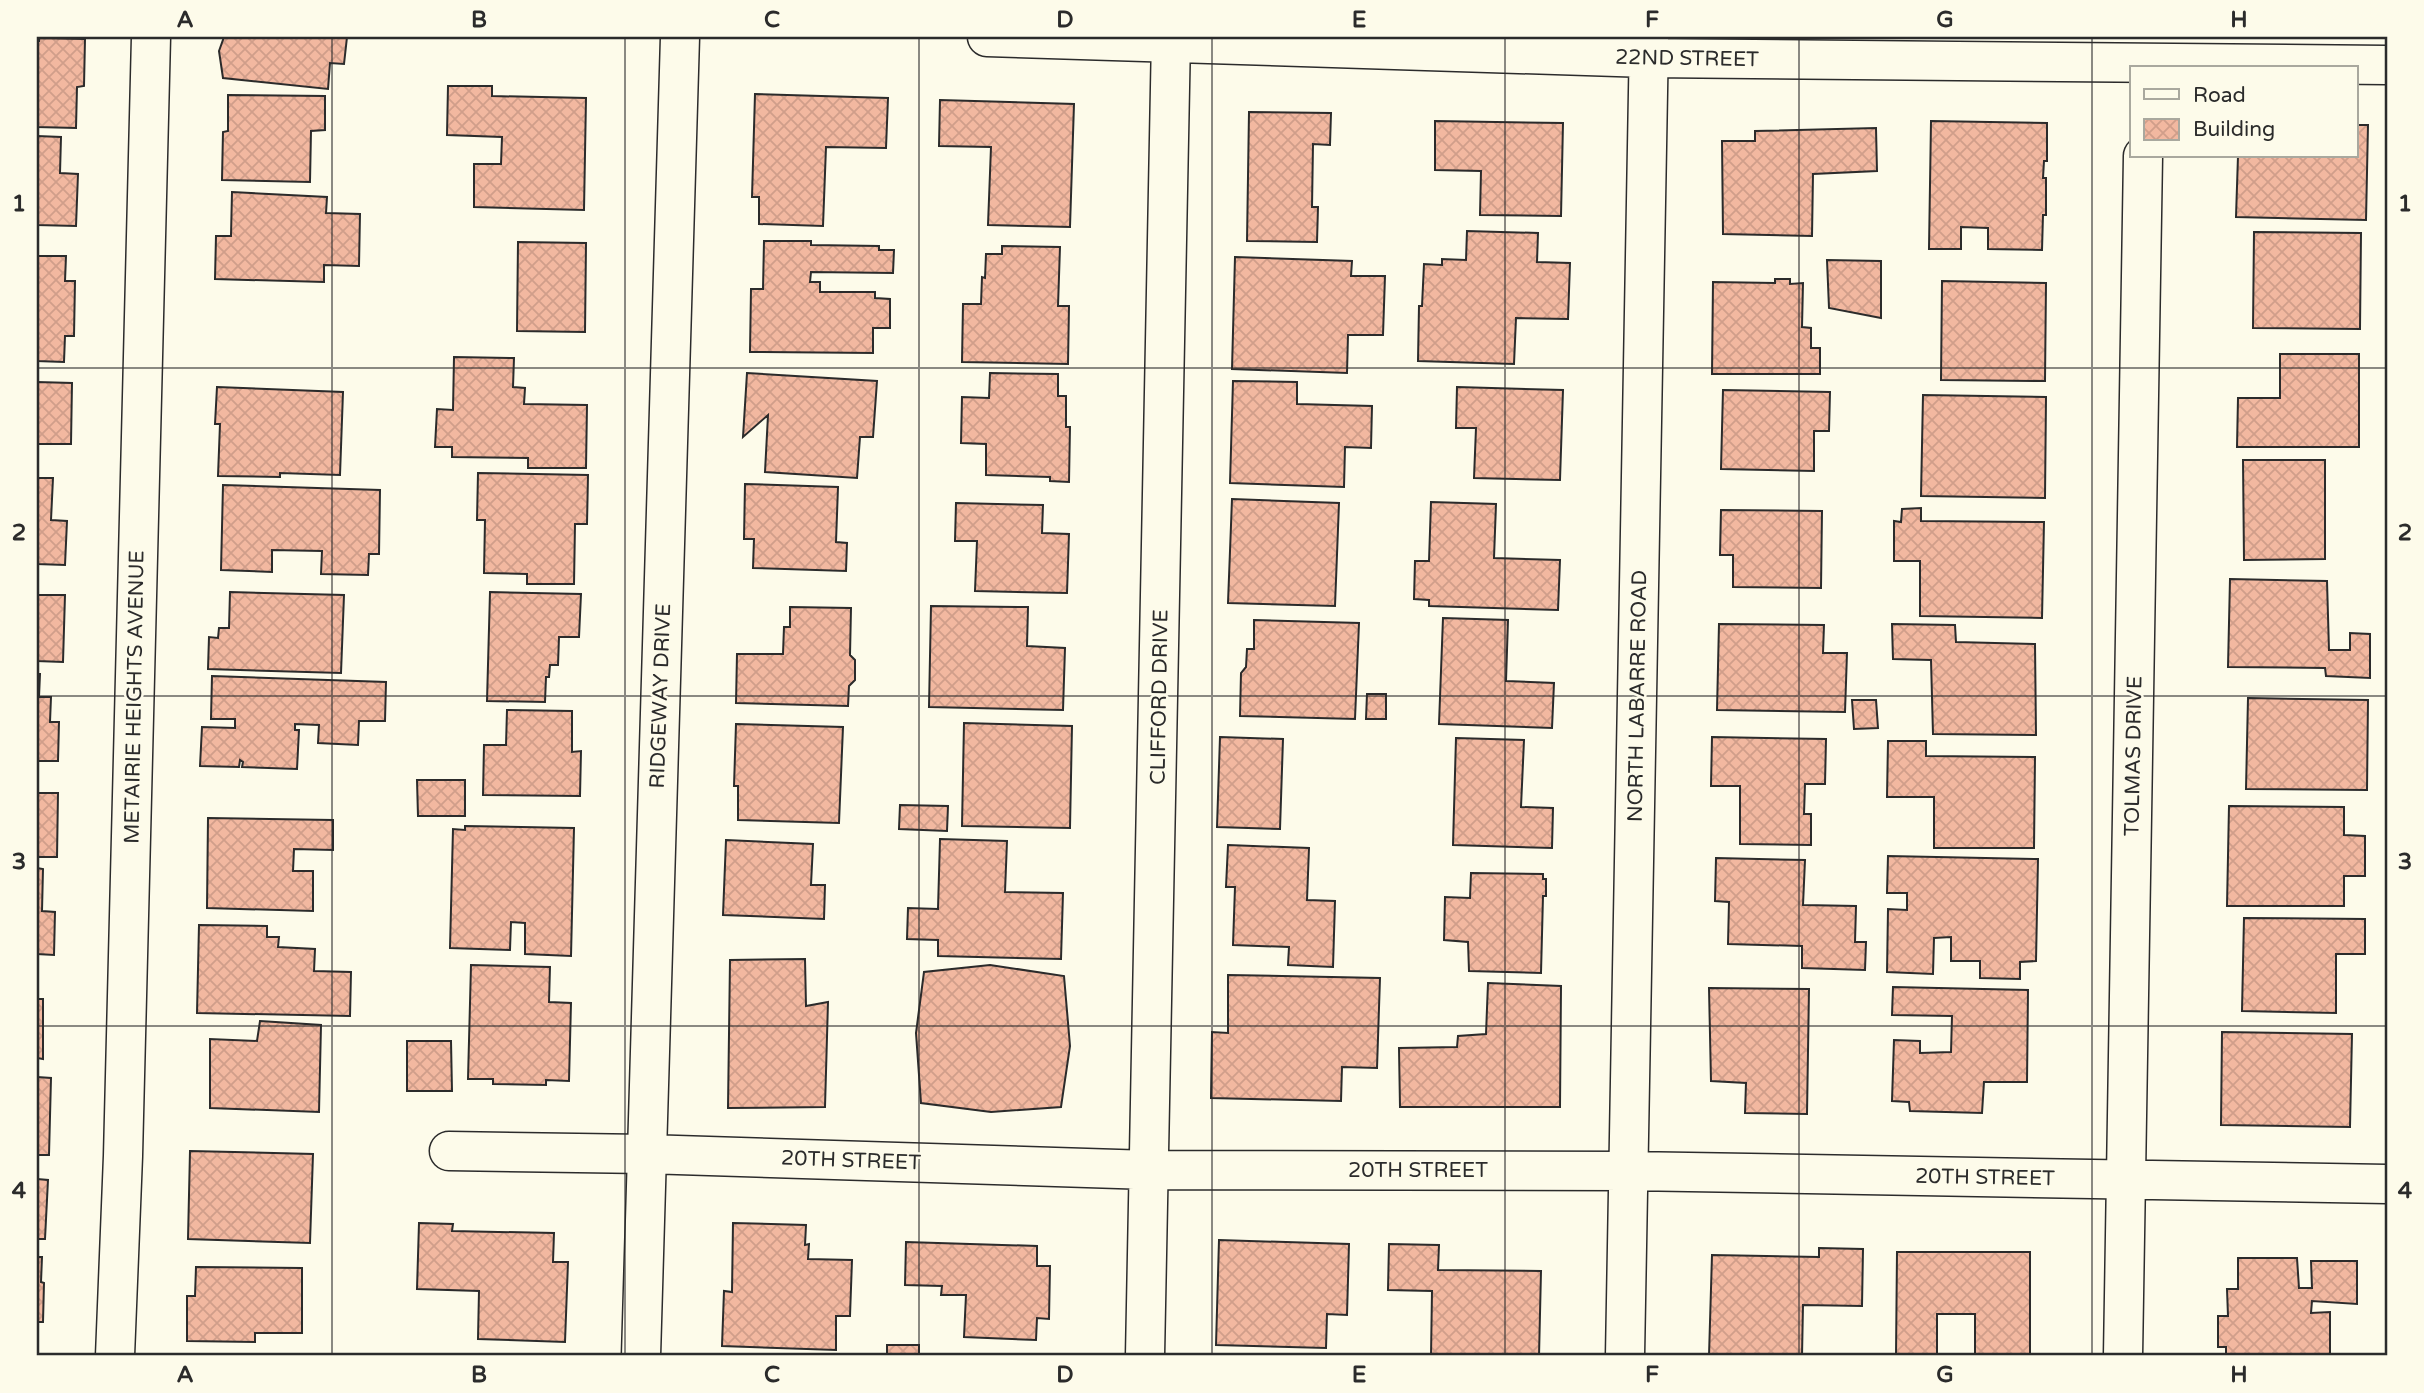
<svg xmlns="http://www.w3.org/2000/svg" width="2424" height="1393" font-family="'Varela Round',sans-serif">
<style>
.building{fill:url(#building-cross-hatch);stroke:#2b2b2b;stroke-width:2}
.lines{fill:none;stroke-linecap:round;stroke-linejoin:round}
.minor-casing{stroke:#2b2b2b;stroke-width:41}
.minor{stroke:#fdfbea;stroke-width:38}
.grid{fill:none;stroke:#2b2b2b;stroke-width:2;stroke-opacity:0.55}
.labels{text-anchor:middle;stroke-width:5;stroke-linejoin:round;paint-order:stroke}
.street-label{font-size:21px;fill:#2b2b2b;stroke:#fdfbea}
.neatline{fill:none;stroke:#2b2b2b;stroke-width:2.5}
.grid-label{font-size:23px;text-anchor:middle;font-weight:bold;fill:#2b2b2b}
</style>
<defs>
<pattern id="building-cross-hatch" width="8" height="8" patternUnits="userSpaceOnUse" patternTransform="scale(1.75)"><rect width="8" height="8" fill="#f2b8a0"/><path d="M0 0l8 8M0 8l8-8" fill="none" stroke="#d09e8a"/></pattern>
</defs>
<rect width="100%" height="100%" fill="#fdfbea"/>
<path class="building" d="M 224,37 L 347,37 L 344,64 L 330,63 L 328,89 L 223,78 L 219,51 Z
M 39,38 L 85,39 L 84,86 L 77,87 L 76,128 L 37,127 L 37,41 L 39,41 Z
M 448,86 L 492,86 L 492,96 L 586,98 L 584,210 L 474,207 L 474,164 L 501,164 L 502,137 L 447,135 Z
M 755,94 L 888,98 L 886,148 L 826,147 L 823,226 L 759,224 L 759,197 L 752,197 Z
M 228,95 L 325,96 L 325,130 L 311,131 L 310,182 L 222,180 L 223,132 L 228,131 Z
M 940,100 L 1074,104 L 1070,227 L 988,225 L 991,147 L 939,146 Z
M 1249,112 L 1331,113 L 1330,145 L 1313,144 L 1312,207 L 1318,207 L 1317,242 L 1247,241 Z
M 1435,121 L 1563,123 L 1561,216 L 1480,215 L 1481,171 L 1435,170 Z
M 1931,121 L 2047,123 L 2047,161 L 2044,161 L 2043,178 L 2046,178 L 2046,215 L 2043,215 L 2042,250 L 1988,249 L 1988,228 L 1961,227 L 1961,249 L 1929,249 Z
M 2356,125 L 2368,125 L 2366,220 L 2236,217 L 2238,156 L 2356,156 Z
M 1876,128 L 1877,171 L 1813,174 L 1812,236 L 1723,234 L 1722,141 L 1755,141 L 1755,131 Z
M 37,136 L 61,137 L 60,173 L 78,174 L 76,226 L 37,225 Z
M 232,192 L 327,197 L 326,213 L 360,214 L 359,266 L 324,265 L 324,282 L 215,279 L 216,236 L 231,236 Z
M 1467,231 L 1538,233 L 1537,262 L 1570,263 L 1568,319 L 1516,318 L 1514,364 L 1418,361 L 1419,306 L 1422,306 L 1424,264 L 1442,265 L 1442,259 L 1466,260 Z
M 2254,232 L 2361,233 L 2360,329 L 2253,328 Z
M 764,241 L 811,241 L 811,245 L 879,246 L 879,250 L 894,250 L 893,273 L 811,272 L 810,282 L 820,282 L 820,292 L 875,292 L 875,298 L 890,299 L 890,328 L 873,328 L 873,353 L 750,352 L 751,289 L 763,289 Z
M 518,242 L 586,243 L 585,332 L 517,331 Z
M 1002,246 L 1060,247 L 1058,306 L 1069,306 L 1068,364 L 962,362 L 963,304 L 981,304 L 982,277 L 985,278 L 986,254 L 1002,254 Z
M 37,256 L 66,256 L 65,281 L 75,281 L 74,336 L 65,336 L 64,362 L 37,361 Z
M 1235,257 L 1352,261 L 1351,276 L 1385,276 L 1383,335 L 1348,335 L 1347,373 L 1232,369 Z
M 1827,260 L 1881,261 L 1881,318 L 1829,308 Z
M 1775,279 L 1790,279 L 1790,284 L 1803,283 L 1802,327 L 1811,328 L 1811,348 L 1820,348 L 1820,374 L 1712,374 L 1713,282 L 1775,283 Z
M 1942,281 L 2046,283 L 2045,381 L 1941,380 Z
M 2280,354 L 2359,354 L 2359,447 L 2237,447 L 2238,398 L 2280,398 Z
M 454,357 L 514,358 L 513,387 L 525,388 L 524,404 L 587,405 L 586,468 L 528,468 L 528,458 L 452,457 L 452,447 L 435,447 L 437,409 L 453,410 Z
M 747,373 L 877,381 L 873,437 L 860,437 L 857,478 L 765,472 L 768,415 L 743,437 Z
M 990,373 L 1058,374 L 1058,396 L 1066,396 L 1066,427 L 1070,427 L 1069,482 L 1050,481 L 1050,477 L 986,475 L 986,444 L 961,443 L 962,397 L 989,398 Z
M 1233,381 L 1297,382 L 1297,404 L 1372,406 L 1371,448 L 1345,447 L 1344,487 L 1230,483 Z
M 37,382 L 72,383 L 71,444 L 37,444 Z
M 217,387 L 343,392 L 340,475 L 280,473 L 280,477 L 218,476 L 220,424 L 215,424 Z
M 1457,387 L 1563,390 L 1560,480 L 1474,478 L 1476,428 L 1456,428 Z
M 1723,390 L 1830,392 L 1829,431 L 1814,431 L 1814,471 L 1721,469 Z
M 1923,395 L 2046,397 L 2045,498 L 1921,496 Z
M 2243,460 L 2325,460 L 2325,559 L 2244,560 Z
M 478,473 L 588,475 L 587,524 L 575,524 L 574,584 L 527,584 L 527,574 L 484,573 L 485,520 L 477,520 Z
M 37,478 L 53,478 L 51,520 L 67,521 L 65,565 L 37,564 Z
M 745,484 L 838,487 L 836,542 L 847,543 L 846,571 L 753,568 L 754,539 L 744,539 Z
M 223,485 L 380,490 L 379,554 L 369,554 L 368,575 L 321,574 L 322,551 L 272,550 L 272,572 L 221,570 Z
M 1232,499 L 1339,503 L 1335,606 L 1228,603 Z
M 1431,502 L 1496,504 L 1494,558 L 1560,560 L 1558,610 L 1429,606 L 1429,600 L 1414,599 L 1415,561 L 1429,561 Z
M 956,503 L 1043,505 L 1042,533 L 1069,534 L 1067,593 L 975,591 L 977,541 L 955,541 Z
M 1921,508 L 1921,521 L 2044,522 L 2042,618 L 1920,616 L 1920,561 L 1894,561 L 1894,521 L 1901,522 L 1902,509 Z
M 1721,510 L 1822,511 L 1821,588 L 1733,587 L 1733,555 L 1720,555 Z
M 2230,579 L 2327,581 L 2329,650 L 2350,650 L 2350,633 L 2370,634 L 2370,678 L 2326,676 L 2325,668 L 2228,667 Z
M 230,592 L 344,595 L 341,673 L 208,669 L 209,637 L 218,638 L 219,628 L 229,628 Z
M 490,592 L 581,594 L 579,637 L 559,637 L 558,665 L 550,665 L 549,677 L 546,677 L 545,702 L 487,701 Z
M 37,595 L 65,595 L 63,662 L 37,661 Z
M 931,606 L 1028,607 L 1027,646 L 1065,648 L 1063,710 L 929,707 Z
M 790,607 L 851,608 L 850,655 L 855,660 L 855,680 L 849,686 L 848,706 L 736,703 L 737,654 L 783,654 L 784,627 L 790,627 Z
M 1443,618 L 1508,620 L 1506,681 L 1554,683 L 1552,728 L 1439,724 Z
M 1254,620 L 1359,623 L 1355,719 L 1240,716 L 1241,673 L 1246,667 L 1247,649 L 1254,649 Z
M 1719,624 L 1824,625 L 1823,653 L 1847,653 L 1845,712 L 1717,710 Z
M 1892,624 L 1955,625 L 1956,642 L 2035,644 L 2036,735 L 1933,734 L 1931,660 L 1893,659 Z
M 37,674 L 40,674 L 39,697 L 51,697 L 50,722 L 59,722 L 58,761 L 37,761 Z
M 212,676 L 386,682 L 385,721 L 359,721 L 358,745 L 318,743 L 319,725 L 295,724 L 295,730 L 299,730 L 297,769 L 242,767 L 243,762 L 240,760 L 239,767 L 200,766 L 202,727 L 235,728 L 235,719 L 211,719 Z
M 1367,694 L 1386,694 L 1386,719 L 1366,719 Z
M 2248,698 L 2368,700 L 2367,790 L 2246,789 Z
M 1852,700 L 1876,700 L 1878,728 L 1854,729 Z
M 507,710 L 572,711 L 572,752 L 581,751 L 580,796 L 483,795 L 484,745 L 506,745 Z
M 964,723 L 1072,726 L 1070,828 L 962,826 Z
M 736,724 L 843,727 L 839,823 L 738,820 L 738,786 L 734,786 Z
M 1220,737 L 1283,739 L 1280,829 L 1217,827 Z
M 1712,737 L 1826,739 L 1825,784 L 1805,784 L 1804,814 L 1811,814 L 1811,845 L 1740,844 L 1740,786 L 1711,786 Z
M 1456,738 L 1524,740 L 1521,807 L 1553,808 L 1552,848 L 1453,845 Z
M 1888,741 L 1926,741 L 1926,756 L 2035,757 L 2034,848 L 1934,848 L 1934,797 L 1887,797 Z
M 417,780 L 465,780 L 465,816 L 418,816 Z
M 37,793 L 58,793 L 57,857 L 37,857 Z
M 900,805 L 948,806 L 947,831 L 899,829 Z
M 2229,806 L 2344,807 L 2344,835 L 2365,836 L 2365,876 L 2344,876 L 2344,906 L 2227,906 Z
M 208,818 L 333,820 L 333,850 L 294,849 L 293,871 L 313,871 L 313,911 L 207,908 Z
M 465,826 L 574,828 L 571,956 L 525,954 L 525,923 L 511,922 L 510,950 L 450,948 L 453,829 L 465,830 Z
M 940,839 L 1007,841 L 1005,892 L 1063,893 L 1061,959 L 938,956 L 938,940 L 907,939 L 908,908 L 938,909 Z
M 726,840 L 813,844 L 811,885 L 825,885 L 824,919 L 723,915 Z
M 1228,845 L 1309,848 L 1307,900 L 1335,901 L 1333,967 L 1288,965 L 1289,947 L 1233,945 L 1235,887 L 1226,887 Z
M 1888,856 L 2038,859 L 2036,961 L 2020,962 L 2020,979 L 1980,978 L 1980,961 L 1951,961 L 1951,937 L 1934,938 L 1933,974 L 1887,972 L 1888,909 L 1907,910 L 1907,893 L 1887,893 Z
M 1716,858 L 1805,860 L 1803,905 L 1856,906 L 1855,942 L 1866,942 L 1865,970 L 1802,968 L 1802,946 L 1728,944 L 1729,902 L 1715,901 Z
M 37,868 L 43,869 L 42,911 L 55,912 L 54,955 L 37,954 Z
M 1471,873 L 1543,874 L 1543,879 L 1546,879 L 1546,896 L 1543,896 L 1541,973 L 1469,971 L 1468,942 L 1444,940 L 1445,897 L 1470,898 Z
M 2244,918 L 2365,919 L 2365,954 L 2336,954 L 2336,1013 L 2242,1011 Z
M 199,925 L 267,926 L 267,937 L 279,937 L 278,947 L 315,949 L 314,971 L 351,972 L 350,1016 L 197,1013 Z
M 805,959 L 806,1006 L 828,1002 L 825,1107 L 728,1108 L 730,960 Z
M 471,965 L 550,967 L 549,1002 L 571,1003 L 569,1081 L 546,1080 L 546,1085 L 493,1084 L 493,1079 L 468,1079 Z
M 990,965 L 1064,976 L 1070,1046 L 1061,1107 L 991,1112 L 921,1103 L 916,1033 L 924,972 Z
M 1228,975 L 1380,978 L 1377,1068 L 1342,1067 L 1341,1101 L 1211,1098 L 1212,1032 L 1228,1033 Z
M 1488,983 L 1561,986 L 1560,1107 L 1400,1107 L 1399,1048 L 1457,1047 L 1458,1036 L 1486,1034 Z
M 1893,987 L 2028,990 L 2027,1082 L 1984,1082 L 1982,1113 L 1910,1111 L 1909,1102 L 1892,1101 L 1894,1040 L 1920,1041 L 1920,1053 L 1951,1052 L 1952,1016 L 1892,1015 Z
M 1709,988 L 1809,989 L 1807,1114 L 1745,1113 L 1746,1083 L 1711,1081 Z
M 37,999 L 43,999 L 43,1059 L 37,1058 Z
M 260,1021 L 321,1025 L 319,1112 L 210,1108 L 210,1039 L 257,1041 Z
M 2222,1032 L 2352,1034 L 2350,1127 L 2221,1125 Z
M 407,1041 L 451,1041 L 452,1091 L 407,1091 Z
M 37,1077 L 51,1078 L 49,1155 L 37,1155 Z
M 190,1151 L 313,1154 L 310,1243 L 188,1239 Z
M 37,1179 L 48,1180 L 45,1239 L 37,1239 Z
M 419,1223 L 453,1224 L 452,1231 L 554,1233 L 553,1262 L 568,1262 L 565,1342 L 478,1339 L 479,1291 L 417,1289 Z
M 733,1223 L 806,1225 L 805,1245 L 809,1244 L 808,1259 L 852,1260 L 850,1316 L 836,1316 L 836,1350 L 722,1346 L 724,1291 L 732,1292 Z
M 1219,1240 L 1349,1244 L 1347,1315 L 1327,1314 L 1326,1348 L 1216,1345 Z
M 906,1242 L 1037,1246 L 1037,1266 L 1050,1266 L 1049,1319 L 1037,1318 L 1036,1340 L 964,1337 L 966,1295 L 941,1295 L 942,1286 L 905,1285 Z
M 1389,1244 L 1439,1245 L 1438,1270 L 1541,1271 L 1539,1356 L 1431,1356 L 1432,1291 L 1388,1290 Z
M 1819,1248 L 1863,1249 L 1862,1306 L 1803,1305 L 1802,1356 L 1709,1356 L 1712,1255 L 1819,1257 Z
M 1897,1252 L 2030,1252 L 2030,1356 L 1975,1356 L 1975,1314 L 1937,1314 L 1937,1356 L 1896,1356 Z
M 37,1257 L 42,1257 L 41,1282 L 44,1283 L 43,1322 L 37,1322 Z
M 2238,1258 L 2297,1258 L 2299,1288 L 2312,1288 L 2311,1261 L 2357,1261 L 2357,1304 L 2312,1301 L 2311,1313 L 2330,1312 L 2330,1356 L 2226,1356 L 2226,1347 L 2218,1347 L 2218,1316 L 2228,1316 L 2227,1289 L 2238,1289 Z
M 196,1267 L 302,1268 L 302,1333 L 255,1333 L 255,1342 L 187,1341 L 187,1296 L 195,1296 Z
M 887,1345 L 919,1345 L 919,1356 L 887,1356 Z"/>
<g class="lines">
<g class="minor-casing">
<path id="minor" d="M 987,37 L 1648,58 L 2387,65
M 449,1151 L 646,1154 L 1150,1170 L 1628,1171 L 2387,1184
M 115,1356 L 123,1156 L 151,37
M 641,1356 L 680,37
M 1145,1356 L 1171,37
M 1625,1356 L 1649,37
M 2123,1356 L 2143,156"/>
</g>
<use href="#minor" class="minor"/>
</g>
<path class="grid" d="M 332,37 L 332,1356M 625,37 L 625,1356M 919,37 L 919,1356M 1212,37 L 1212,1356M 1505,37 L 1505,1356M 1799,37 L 1799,1356M 2092,37 L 2092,1356M 37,368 L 2387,368M 37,696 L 2387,696M 37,1026 L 2387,1026"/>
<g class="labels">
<g class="street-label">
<text transform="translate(1687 58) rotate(1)" y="7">22ND STREET</text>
<text transform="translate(660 696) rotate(-88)" y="7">RIDGEWAY DRIVE</text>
<text transform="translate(1637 696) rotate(-89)" y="7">NORTH LABARRE ROAD</text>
<text transform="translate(134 697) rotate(-89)" y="7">METAIRIE HEIGHTS AVENUE</text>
<text transform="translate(1159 697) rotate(-89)" y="7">CLIFFORD DRIVE</text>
<text transform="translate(2133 756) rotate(-89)" y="7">TOLMAS DRIVE</text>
<text transform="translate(851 1160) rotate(2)" y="7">20TH STREET</text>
<text x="1418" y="1177">20TH STREET</text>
<text transform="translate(1985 1177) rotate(1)" y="7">20TH STREET</text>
</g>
</g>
<rect width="2424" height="1393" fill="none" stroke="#fdfbea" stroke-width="77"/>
<rect x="2130" y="66" width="228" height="91" fill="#fdfbea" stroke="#a9a89e" stroke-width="2"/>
<rect x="2144" y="89" width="35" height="10" fill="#fdfbea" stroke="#a9a89e" stroke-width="2"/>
<text x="2193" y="102" font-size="21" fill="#2b2b2b">Road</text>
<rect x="2144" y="119" width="35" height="21" fill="url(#building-cross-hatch)" stroke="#a9a89e" stroke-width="2"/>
<text x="2193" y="136" font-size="21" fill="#2b2b2b">Building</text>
<rect x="38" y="38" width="2348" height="1316" class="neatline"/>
<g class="grid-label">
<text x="185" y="27">A</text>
<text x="479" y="27">B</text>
<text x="772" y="27">C</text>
<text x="1065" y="27">D</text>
<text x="1359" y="27">E</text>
<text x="1652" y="27">F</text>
<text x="1945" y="27">G</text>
<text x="2239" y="27">H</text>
<text x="19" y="211">1</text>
<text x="2405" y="211">1</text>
<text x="19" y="540">2</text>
<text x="2405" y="540">2</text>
<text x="19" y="869">3</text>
<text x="2405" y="869">3</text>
<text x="19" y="1198">4</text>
<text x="2405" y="1198">4</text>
<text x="185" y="1382">A</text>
<text x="479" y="1382">B</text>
<text x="772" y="1382">C</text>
<text x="1065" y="1382">D</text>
<text x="1359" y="1382">E</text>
<text x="1652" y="1382">F</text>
<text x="1945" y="1382">G</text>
<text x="2239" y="1382">H</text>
</g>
</svg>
